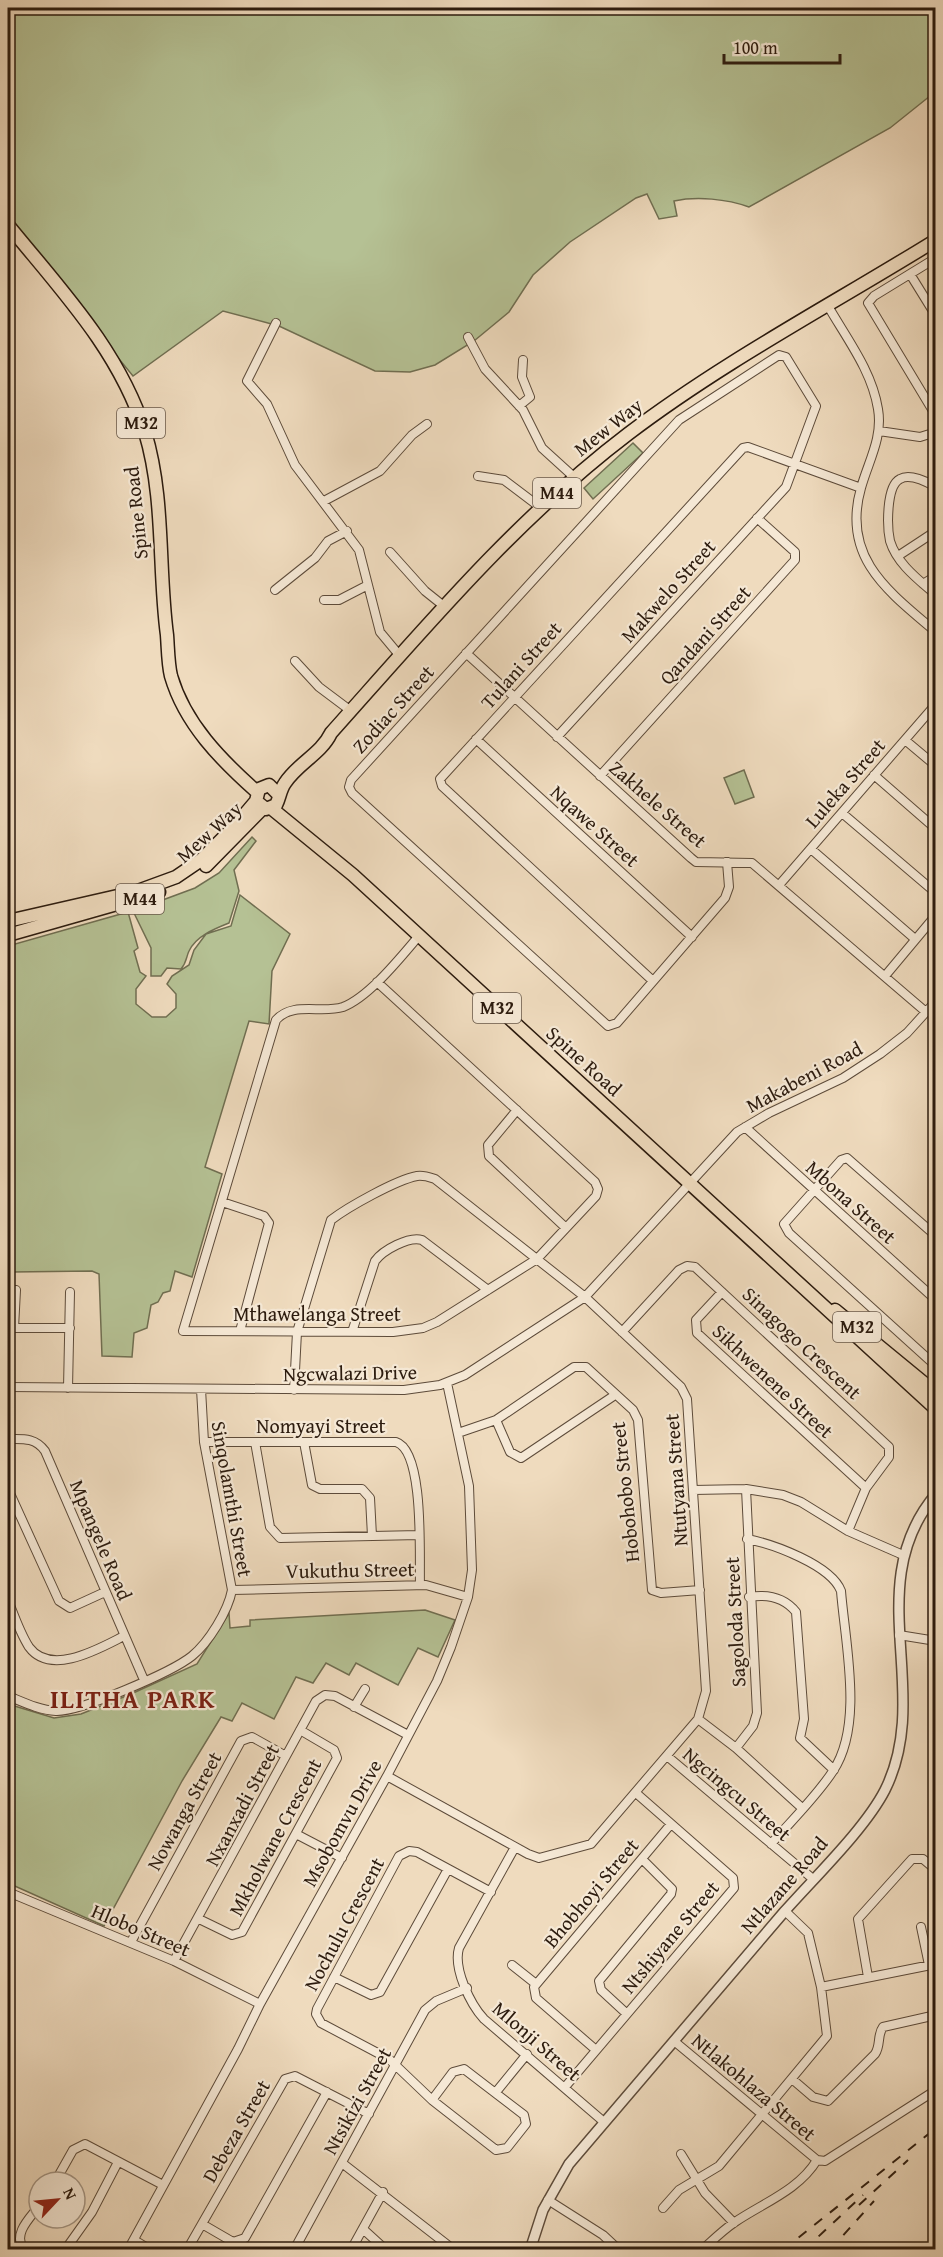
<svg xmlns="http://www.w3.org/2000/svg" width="943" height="2257" font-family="'Gentium Book Plus',serif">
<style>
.green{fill:#b5c194;stroke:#706e51;stroke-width:1.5}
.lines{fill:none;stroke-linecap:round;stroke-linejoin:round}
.minor-casing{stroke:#5d4b3a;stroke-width:10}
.tertiary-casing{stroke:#5d4b3a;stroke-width:12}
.primary-casing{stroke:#2c1b0e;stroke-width:15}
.minor{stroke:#f5e8d5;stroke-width:8}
.tertiary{stroke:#f5e8d5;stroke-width:9}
.primary{stroke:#efdbbe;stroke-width:12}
.rail{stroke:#2c1b0e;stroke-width:2;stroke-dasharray:10 10;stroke-linecap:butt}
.labels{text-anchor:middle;stroke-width:4.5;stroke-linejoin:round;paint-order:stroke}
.shield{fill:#f5e8d5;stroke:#68584a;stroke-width:1.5}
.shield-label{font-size:18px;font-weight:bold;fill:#2c1b0e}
.street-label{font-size:20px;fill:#2c1b0e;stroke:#f5e8d5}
.district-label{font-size:26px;font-weight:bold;letter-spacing:1.5px;fill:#7a1f14;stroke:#f5e8d5}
</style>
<rect width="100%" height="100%" fill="#efdbbe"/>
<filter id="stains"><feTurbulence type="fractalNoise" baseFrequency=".00333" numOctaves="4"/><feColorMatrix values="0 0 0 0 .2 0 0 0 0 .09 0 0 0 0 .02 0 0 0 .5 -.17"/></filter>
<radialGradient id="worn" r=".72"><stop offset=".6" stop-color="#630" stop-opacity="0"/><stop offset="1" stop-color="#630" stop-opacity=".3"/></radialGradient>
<path class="green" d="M 8,8 L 935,8 L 935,92 L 890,128 L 749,207 C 727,199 697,196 674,201 L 677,216 L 659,219 L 647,194 L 636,198 L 570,242 L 533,275 L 509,312 L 474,341 L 435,365 L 410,372 L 375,371 L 279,326 L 223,311 L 133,376 L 8,224 Z
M 633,443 L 643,453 L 593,499 L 584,488 Z
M 744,770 L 754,797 L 735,804 L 724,778 Z
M 252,837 L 256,841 L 234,870 L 239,891 L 229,923 C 214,929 196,936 189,951 C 186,957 187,962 181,969 L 167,968 L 161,976 L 151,976 L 151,948 L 133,911 L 195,888 L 219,873 Z
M 240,895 L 290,934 L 272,971 L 269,1024 L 249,1021 L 205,1167 L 222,1174 L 192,1277 L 175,1271 L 170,1291 L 163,1293 L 158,1302 L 151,1305 L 147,1328 L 134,1333 L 132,1357 L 102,1356 L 99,1274 L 92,1271 L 12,1272 L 8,1287 L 8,946 L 128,912 L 138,948 L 134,951 L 140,972 L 146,976 L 136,989 L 136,1004 L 152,1017 L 166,1017 L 176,1008 L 176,994 L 167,984 L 172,976 L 189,965 L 194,950 L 206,934 L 231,926 Z
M 425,1610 L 455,1620 L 438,1657 L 418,1648 L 398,1685 L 356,1663 L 349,1675 L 326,1663 L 313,1683 L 296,1677 L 274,1719 L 242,1703 L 232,1721 L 221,1717 L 182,1781 L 104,1926 L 8,1883 L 8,1704 L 54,1718 L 81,1714 L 131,1694 L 197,1664 L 229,1613 L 230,1628 L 250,1626 L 250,1620 Z"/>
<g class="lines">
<g class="minor-casing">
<path id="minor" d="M 936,258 L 874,296 L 868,303 L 936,416
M 910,274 L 936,316
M 828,306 C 847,339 872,371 878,409 C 883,438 868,462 861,488 C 841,558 889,592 936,632
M 276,323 L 247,381 L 267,404 L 295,465 L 359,550 L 380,632 L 400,656
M 468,337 L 485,369 L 523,410 L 542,448 L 575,478
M 519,406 L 530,397 L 522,377 L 523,360
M 879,431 L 920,437 L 936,432
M 478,476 L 504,480 L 541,508
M 936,487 C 927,482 910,473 900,479 C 886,486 887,527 890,541 C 897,564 919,580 936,595
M 324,501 L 380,471 L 412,435 L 427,424
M 390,552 L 425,591 L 445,607
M 898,556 L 936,531
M 923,584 L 936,576
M 275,590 L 315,558 L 328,541 L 347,531
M 324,600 L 339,600 L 368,585
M 466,653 L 691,858 L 696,862 L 752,863 L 926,1012
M 295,661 L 319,687 L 351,711
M 557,737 L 786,487 L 816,406 L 786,357 L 779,355 L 679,420 L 351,780 L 349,787 L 352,793 L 608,1026 L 617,1023 L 725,898 L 729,887 L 727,862
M 476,739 L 692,937
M 905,740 L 936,766
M 874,775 L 936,829
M 600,776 L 795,560 L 795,552 L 757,518
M 842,813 L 936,893
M 811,849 L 915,939
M 780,884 L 936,704
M 885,976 L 936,915
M 653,981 L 442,786 L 440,779 L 743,448 L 748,447 L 861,488
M 377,982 L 595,1182 L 598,1189 L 596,1196 L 537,1259 L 437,1322 L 423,1328 L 393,1332 L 183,1331 L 276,1020 C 293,1001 321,1014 343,1007 C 369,997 400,958 418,937
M 517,1110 L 488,1145 L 489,1156 L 566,1228
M 745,1127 L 936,1300
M 222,1202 L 264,1216 L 269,1223 L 240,1331
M 936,1236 L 847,1158 L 841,1160 L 784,1224 L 789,1233 L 936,1366
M 722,1292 L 696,1320 L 697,1333 L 866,1488
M 8,1328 L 70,1328
M 14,1328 L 16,1290
M 352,1332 L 375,1261 C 383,1250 409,1236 422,1240 L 488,1290
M 622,1332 L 679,1270 L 687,1266 L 695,1267 L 889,1447 L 889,1457 L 866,1488 L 848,1531
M 8,1387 L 404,1390 L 440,1385 L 465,1375 L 585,1297 L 737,1132 L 769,1113 L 843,1078 L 880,1054 L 907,1033 L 936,1001
M 68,1388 L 70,1292
M 294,1390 L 297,1332 L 331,1220 C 348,1207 396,1180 417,1176 C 424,1175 429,1177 435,1179 L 585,1297 L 681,1387 L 687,1399 L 706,1691 L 698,1719 L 591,1844 L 539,1858 L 528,1854 L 387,1776
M 496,1420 L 510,1452 L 521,1458 L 615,1395
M 458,1433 L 496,1420 L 574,1367 L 586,1367 L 633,1410 L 638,1420 L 652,1590 L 661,1593 L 700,1590
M 8,1439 C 22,1439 35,1437 45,1451 L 144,1680
M 204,1442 L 396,1442 C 425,1451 419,1558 420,1585
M 255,1442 L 270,1527 L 280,1538 L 419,1535
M 304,1442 L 312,1485 L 320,1489 L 362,1489 L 370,1498 L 372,1536
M 8,1489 L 59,1601 L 70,1608 L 105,1592
M 693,1490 L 746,1489 L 783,1495 L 801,1502 L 848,1531 L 903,1555
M 747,1539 C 773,1544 831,1565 841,1591 C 845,1643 864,1725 833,1771 C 816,1797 792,1820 771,1844
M 232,1590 L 426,1585 L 468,1597
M 749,1597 C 767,1594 784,1597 796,1612 L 804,1719 L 800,1738 L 834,1770
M 8,1600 C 14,1615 20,1633 29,1647 C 51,1677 100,1648 124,1636
M 899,1635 L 936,1641
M 8,1696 C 23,1702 39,1710 56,1711 C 80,1712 172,1672 192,1656 C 209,1642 228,1611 232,1590 L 204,1442 L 201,1389
M 354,1707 L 365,1689
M 698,1719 L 736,1748 L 802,1808
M 736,1748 L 753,1726 L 757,1713 L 746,1489
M 667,1756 L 813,1879
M 296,1834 L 342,1858
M 515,1847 L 459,1948 C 453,1968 470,2004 484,2019 L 604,2122
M 8,1892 L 174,1961 L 260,2004
M 199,1919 L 232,1935 L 242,1932 L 337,1758 L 334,1750 L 300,1730
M 921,1927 L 929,1965
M 131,1942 L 241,1741 L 252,1737 L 286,1756
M 174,1961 L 316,1701 L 325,1695 L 335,1696 L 408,1735
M 512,1965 L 536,1984
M 334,1977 L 371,1995 L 380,1992 L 448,1869
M 868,1977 L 858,1919 L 912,1859 L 923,1859 L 936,1870
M 821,1987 L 936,1964
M 627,2014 L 601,1990 L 599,1981 L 671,1894 L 672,1889 L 642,1859
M 674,2041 L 817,2160 L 825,2161 L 936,2090
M 596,2050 L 536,1998 L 534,1987 L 671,1824
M 792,2079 L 813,2097 L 828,2101 L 875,2054 C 881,2045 877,2035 883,2027 L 936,2015
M 565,2087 L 734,1888 L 733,1878 L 636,1793
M 496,2092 L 527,2054
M 432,2100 L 453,2072 L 464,2069 L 524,2115 L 526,2124 L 507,2148 L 496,2150 L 432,2100 L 389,2059 L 321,2023 L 316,2014 L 317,2009 L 399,1856 L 409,1851 L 417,1852 L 491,1892
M 681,2154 L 705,2193 L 734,2223
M 342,2163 L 454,2250
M 55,2182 L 73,2150 L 85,2144 L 163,2185
M 548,2200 L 603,2235 L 619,2250
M 663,2208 L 679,2190 L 719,2166 L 827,2036 L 821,1987 L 808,1933 L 785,1911
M 202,2224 L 233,2242 L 245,2238 L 327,2092
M 363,2229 L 386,2250
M 134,2240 L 151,2250
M 24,2250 C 12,2234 30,2218 39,2206
M 65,2250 L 92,2212 L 118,2162
M 128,2250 L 238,2049 L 260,2004 L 387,1776 L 437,1681 L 451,1647 L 468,1597 L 472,1570 L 469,1486 L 447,1383
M 187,2250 L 285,2079 L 295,2076 L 369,2114
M 294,2250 L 425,2010 L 436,2001 L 467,1988
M 351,2250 L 383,2192
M 702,2250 C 713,2240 723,2230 735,2222 C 763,2203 799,2190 817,2160"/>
</g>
<g class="tertiary-casing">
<path id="tertiary" d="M 530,2250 L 543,2210 L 569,2164 C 640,2080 712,1996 784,1912 C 814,1878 865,1829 885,1790 C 934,1692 859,1585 936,1494"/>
</g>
<g class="primary-casing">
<path id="primary" d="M 8,225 C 61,290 119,350 145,432 C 165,498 158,568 167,635 C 168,648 168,664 171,676 C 185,724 221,760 257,792
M 256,801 L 266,809 L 276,805 C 280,797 280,790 285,783 C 298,763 321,754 331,733 C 424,629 516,519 628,434 C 724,361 833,304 936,240
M 271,808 L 353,875 L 936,1409
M 206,866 L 263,808
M 8,921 L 135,892 L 176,877 L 201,860 L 234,827 L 256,801 L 259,789 L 269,785 L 279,795
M 8,935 L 159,892
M 835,1310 L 936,1393"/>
</g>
<use href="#minor" class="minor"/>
<use href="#tertiary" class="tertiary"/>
<use href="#primary" class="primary"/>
<path class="rail" d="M 859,2205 L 908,2160
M 783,2250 L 931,2132
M 804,2250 L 863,2195
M 830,2250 L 874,2201"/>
</g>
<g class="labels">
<g class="shield">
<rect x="117" y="408" width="48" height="30" rx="4.5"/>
<rect x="533" y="478" width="48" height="30" rx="4.5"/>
<rect x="116" y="884" width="48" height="30" rx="4.5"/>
<rect x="473" y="993" width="48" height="30" rx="4.5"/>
<rect x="833" y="1312" width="48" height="30" rx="4.5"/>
</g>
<g class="shield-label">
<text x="141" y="429">M32</text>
<text x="557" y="499">M44</text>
<text x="140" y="905">M44</text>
<text x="497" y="1014">M32</text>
<text x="857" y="1333">M32</text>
</g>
<g class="street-label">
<text transform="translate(608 427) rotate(-38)" y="7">Mew Way</text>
<text transform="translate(136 513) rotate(-96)" y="7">Spine Road</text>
<text transform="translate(668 591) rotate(-48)" y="7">Makwelo Street</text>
<text transform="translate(705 635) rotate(-48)" y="7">Qandani Street</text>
<text transform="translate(521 665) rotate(-48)" y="7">Tulani Street</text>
<text transform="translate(393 709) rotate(-48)" y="7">Zodiac Street</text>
<text transform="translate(845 783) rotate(-49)" y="7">Luleka Street</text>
<text transform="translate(658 804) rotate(41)" y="7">Zakhele Street</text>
<text transform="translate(595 826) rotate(42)" y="7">Nqawe Street</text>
<text transform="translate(209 832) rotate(-42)" y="7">Mew Way</text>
<text transform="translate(584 1061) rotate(42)" y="7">Spine Road</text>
<text transform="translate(804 1077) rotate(-28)" y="7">Makabeni Road</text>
<text transform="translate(851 1202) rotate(42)" y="7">Mbona Street</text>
<text x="317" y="1321">Mthawelanga Street</text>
<text transform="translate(802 1343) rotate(43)" y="7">Sinagogo Crescent</text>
<text transform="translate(350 1373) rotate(-1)" y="7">Ngcwalazi Drive</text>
<text transform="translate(773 1381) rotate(43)" y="7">Sikhwenene Street</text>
<text x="321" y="1433">Nomyayi Street</text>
<text transform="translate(676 1480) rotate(-94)" y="7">Ntutyana Street</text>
<text transform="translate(625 1492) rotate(-96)" y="7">Hobohobo Street</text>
<text transform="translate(232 1499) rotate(80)" y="7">Sinqolamthi Street</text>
<text transform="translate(101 1540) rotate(67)" y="7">Mpangele Road</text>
<text transform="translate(350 1570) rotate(-1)" y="7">Vukuthu Street</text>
<text transform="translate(735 1622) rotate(-93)" y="7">Sagoloda Street</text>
<text transform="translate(737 1794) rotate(40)" y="7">Ngcingcu Street</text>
<text transform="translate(242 1805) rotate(-62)" y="7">Nxanxadi Street</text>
<text transform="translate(184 1811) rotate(-61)" y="7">Nowanga Street</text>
<text transform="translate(342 1823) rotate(-61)" y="7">Msobomvu Drive</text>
<text transform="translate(275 1837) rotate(-62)" y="7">Mkholwane Crescent</text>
<text transform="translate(784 1885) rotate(-49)" y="7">Ntlazane Road</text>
<text transform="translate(591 1893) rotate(-50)" y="7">Bhobhoyi Street</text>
<text transform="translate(344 1924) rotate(-62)" y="7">Nochulu Crescent</text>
<text transform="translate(141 1930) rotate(23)" y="7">Hlobo Street</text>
<text transform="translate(670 1937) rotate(-50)" y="7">Ntshiyane Street</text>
<text transform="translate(537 2041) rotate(41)" y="7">Mlonji Street</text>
<text transform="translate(754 2087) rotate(40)" y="7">Ntlakohlaza Street</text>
<text transform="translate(357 2101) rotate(-61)" y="7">Ntsikizi Street</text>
<text transform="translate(236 2131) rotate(-60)" y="7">Debeza Street</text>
</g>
<g class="district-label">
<text x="133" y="1708">ILITHA PARK</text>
</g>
</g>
<rect width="943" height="2257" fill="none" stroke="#efdbbe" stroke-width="30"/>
<rect x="9" y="9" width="925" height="2239" fill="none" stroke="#2c1b0e" stroke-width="3"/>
<rect x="15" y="15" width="913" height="2227" fill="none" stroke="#2c1b0e" stroke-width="1.5"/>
<g transform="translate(57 2200) rotate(64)"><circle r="28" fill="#f5e8d5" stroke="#a59685" stroke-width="1.5"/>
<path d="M0-4.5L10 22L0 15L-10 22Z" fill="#8f2418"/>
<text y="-9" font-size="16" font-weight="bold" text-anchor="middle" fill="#2c1b0e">N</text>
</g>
<path d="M724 54v9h116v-9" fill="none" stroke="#2c1b0e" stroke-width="3"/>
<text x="733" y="54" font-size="18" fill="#2c1b0e" stroke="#f5e8d5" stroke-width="4.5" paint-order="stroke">100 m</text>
<rect width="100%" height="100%" filter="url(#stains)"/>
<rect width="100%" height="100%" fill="url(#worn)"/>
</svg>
